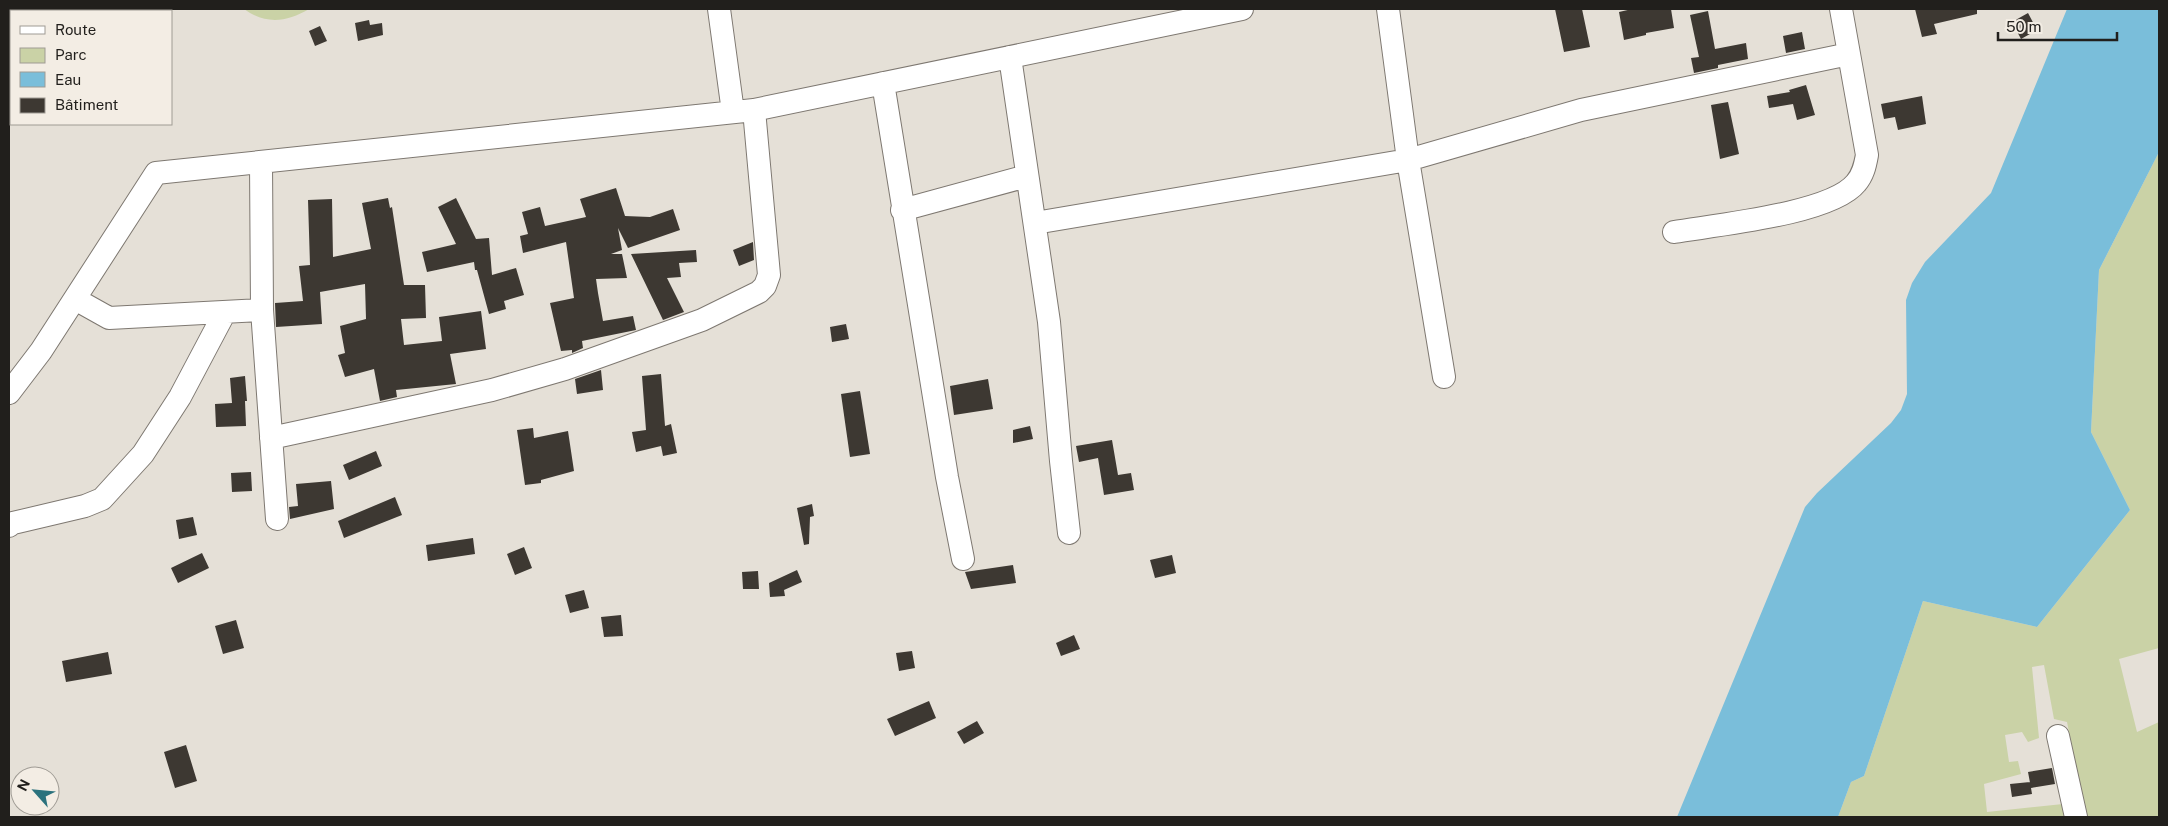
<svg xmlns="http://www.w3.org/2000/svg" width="2168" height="826" font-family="'Public Sans',sans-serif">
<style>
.green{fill:#cad2a6}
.water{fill:#7abeda}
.building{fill:#3d3832}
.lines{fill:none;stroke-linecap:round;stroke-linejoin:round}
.minor-casing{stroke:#7e7871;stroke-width:24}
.minor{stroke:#fff;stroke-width:22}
</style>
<rect width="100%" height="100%" fill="#e5e0d7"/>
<path class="green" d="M 9,9 L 138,9 L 132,11 L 11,11 L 11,63 L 9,66 Z
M 244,9 L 309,9 C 287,22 266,25 244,9 Z
M 2159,152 L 2159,648 L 2119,659 L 2137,732 L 2159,722 L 2159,817 L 2086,817 L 2067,722 L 2054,719 L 2044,665 L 2032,667 L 2039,738 L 2028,742 L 2022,732 L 2005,735 L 2009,762 L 2018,761 L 2021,774 L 1984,784 L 1987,812 L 2063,804 L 2065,817 L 1838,817 L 1851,782 L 1864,776 L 1923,601 L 2037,627 L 2130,510 L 2091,432 L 2099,270 Z"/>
<path class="water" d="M 2067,9 L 2159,9 L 2159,152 L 2099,270 L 2091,432 L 2130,510 L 2037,627 L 1923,601 L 1864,776 L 1851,782 L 1838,817 L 1677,817 L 1805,507 L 1817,493 L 1891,423 L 1901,410 L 1907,394 L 1906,300 L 1912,283 L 1925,262 L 1991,193 Z"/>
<path class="building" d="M 1555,9 L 1582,9 L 1590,47 L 1564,52 Z
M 1632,9 L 1671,9 L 1674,28 L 1646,33 L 1646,35 L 1624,40 L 1619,12 Z
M 1915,9 L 1977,9 L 1977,14 L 1934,24 L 1937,34 L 1922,37 Z
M 1708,11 L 1715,49 L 1746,43 L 1748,59 L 1718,65 L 1718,68 L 1694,73 L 1691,58 L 1699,57 L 1690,15 Z
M 2028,13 L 2037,30 L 2021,39 L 2012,22 Z
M 369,20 L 370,25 L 382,23 L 383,35 L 358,41 L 355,23 Z
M 320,26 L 327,41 L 315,46 L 309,31 Z
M 1802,32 L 1805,49 L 1786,53 L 1783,36 Z
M 1806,85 L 1815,115 L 1797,120 L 1793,104 L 1769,108 L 1767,96 L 1790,92 L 1789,90 Z
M 1922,96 L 1926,124 L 1898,130 L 1895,117 L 1884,119 L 1881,104 Z
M 1728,102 L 1739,154 L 1720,159 L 1711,105 Z
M 616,188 L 625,216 L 650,217 L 673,209 L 680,230 L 628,248 L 618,228 L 622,250 L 611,254 L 622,254 L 627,278 L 596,279 L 598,293 L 603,321 L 633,316 L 636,330 L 582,341 L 583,348 L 572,353 L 572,350 L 561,351 L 550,303 L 574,298 L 566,242 L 523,253 L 520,236 L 528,234 L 522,212 L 540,207 L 545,226 L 586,217 L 580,199 Z
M 388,198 L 390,208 L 392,207 L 404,285 L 425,285 L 426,318 L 401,319 L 404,345 L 442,341 L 439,317 L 481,311 L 486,349 L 450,354 L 456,384 L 396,390 L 397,397 L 380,401 L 374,369 L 345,377 L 338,355 L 345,353 L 340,326 L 366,319 L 365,284 L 320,292 L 322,324 L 276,327 L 275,303 L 303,301 L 299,266 L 310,265 L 308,200 L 332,199 L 333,257 L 371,249 L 362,203 Z
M 456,198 L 476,239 L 489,238 L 492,275 L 516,268 L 524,295 L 504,301 L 506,309 L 489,314 L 477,270 L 475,270 L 474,262 L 427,272 L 422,252 L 456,244 L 438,207 Z
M 753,242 L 754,260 L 739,266 L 733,250 Z
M 696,250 L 697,262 L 679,263 L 681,277 L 667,278 L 684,312 L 663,320 L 631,254 Z
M 846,324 L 849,339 L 832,342 L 830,327 Z
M 601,370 L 603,390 L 577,394 L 575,379 Z
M 661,374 L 665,426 L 671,424 L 677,453 L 663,456 L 661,446 L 636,452 L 632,432 L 646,430 L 642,376 Z
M 245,376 L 247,401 L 245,401 L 246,426 L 216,427 L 215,404 L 232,403 L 230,378 Z
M 988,379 L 993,409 L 954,415 L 950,386 Z
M 860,391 L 870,454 L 850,457 L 841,394 Z
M 1030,426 L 1033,439 L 1013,443 L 1013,430 Z
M 533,428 L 534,438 L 568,431 L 574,471 L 541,480 L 541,483 L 525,485 L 517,430 Z
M 1112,440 L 1118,475 L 1131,473 L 1134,490 L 1104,495 L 1098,458 L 1079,462 L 1076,446 Z
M 376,451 L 382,466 L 349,480 L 343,465 Z
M 251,472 L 252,491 L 232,492 L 231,473 Z
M 331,481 L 334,509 L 290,519 L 289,507 L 298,506 L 296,484 Z
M 395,497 L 402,515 L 344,538 L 338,521 Z
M 812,504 L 814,516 L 810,517 L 809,544 L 804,545 L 797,508 Z
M 193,517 L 197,535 L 179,539 L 176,520 Z
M 473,538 L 475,554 L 428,561 L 426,545 Z
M 524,547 L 532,568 L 515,575 L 507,554 Z
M 202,553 L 209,568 L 178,583 L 171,568 Z
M 1172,555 L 1176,573 L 1155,578 L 1150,560 Z
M 1013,565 L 1016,583 L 971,589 L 965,572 Z
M 797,570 L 802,582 L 784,590 L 785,596 L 770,597 L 769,583 Z
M 758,571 L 759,589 L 743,589 L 742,572 Z
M 584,590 L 589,608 L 570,613 L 565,595 Z
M 621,615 L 623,636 L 604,637 L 601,617 Z
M 236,620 L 244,648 L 223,654 L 215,626 Z
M 1074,635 L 1080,649 L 1061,656 L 1056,643 Z
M 912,651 L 915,668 L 899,671 L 896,653 Z
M 108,652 L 112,674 L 66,682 L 62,661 Z
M 929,701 L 936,718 L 895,736 L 887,719 Z
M 977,721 L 984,733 L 964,744 L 957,732 Z
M 186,745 L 197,781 L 175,788 L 164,752 Z
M 2052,768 L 2055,784 L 2031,788 L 2028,772 Z
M 2030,782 L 2032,794 L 2012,797 L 2010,784 Z"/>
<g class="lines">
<g class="minor-casing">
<path id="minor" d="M 719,9 L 733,112
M 1388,9 L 1408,160 L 1444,377
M 1010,57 L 1049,322 L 1061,461 L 1069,533
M 883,83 L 947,477 L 963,559
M 261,162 L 262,310 L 277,519
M 902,210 L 1027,176
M 1035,223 L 1408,160 L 1581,110 L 1849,54
M 1674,232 C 1715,225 1831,214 1856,183 C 1863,175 1865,166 1867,155 L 1841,9
M 75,299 L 109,318 L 262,310
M 9,393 L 41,351 L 156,173 L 754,110 L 1242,9
M 271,438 L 492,390 L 565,369 L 702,320 L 759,292 L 765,286 L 769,275 L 754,110
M 9,526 L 13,523 L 85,506 L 102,499 L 143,454 L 180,397 L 225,312
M 2058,736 L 2076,817"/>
</g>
<use href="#minor" class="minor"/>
</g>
<rect width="2168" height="826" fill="none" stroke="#211f1c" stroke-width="20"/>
<rect x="10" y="10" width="162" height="115" fill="#f3ede4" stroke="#9f9b94"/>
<rect x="20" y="26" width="25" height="8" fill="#ffffff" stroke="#9f9b94"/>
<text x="55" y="35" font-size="15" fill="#211f1c">Route</text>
<rect x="20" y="48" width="25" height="15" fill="#cad2a6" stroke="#9f9b94"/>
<text x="55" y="60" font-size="15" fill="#211f1c">Parc</text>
<rect x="20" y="72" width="25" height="15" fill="#7abeda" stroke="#9f9b94"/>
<text x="55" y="85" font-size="15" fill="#211f1c">Eau</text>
<rect x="20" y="98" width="25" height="15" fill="#3d3832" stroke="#9f9b94"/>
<text x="55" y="110" font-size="15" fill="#211f1c">Bâtiment</text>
<g transform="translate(35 791) rotate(297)"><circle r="24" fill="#f3ede4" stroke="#9f9b94"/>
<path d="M0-4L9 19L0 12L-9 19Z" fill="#2b727d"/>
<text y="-8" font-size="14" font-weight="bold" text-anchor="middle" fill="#211f1c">N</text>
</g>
<path d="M1998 32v8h119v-8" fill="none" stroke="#211f1c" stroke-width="2.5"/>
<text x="2006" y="32" font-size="15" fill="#211f1c" stroke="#f3ede4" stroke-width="4" paint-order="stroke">50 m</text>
</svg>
